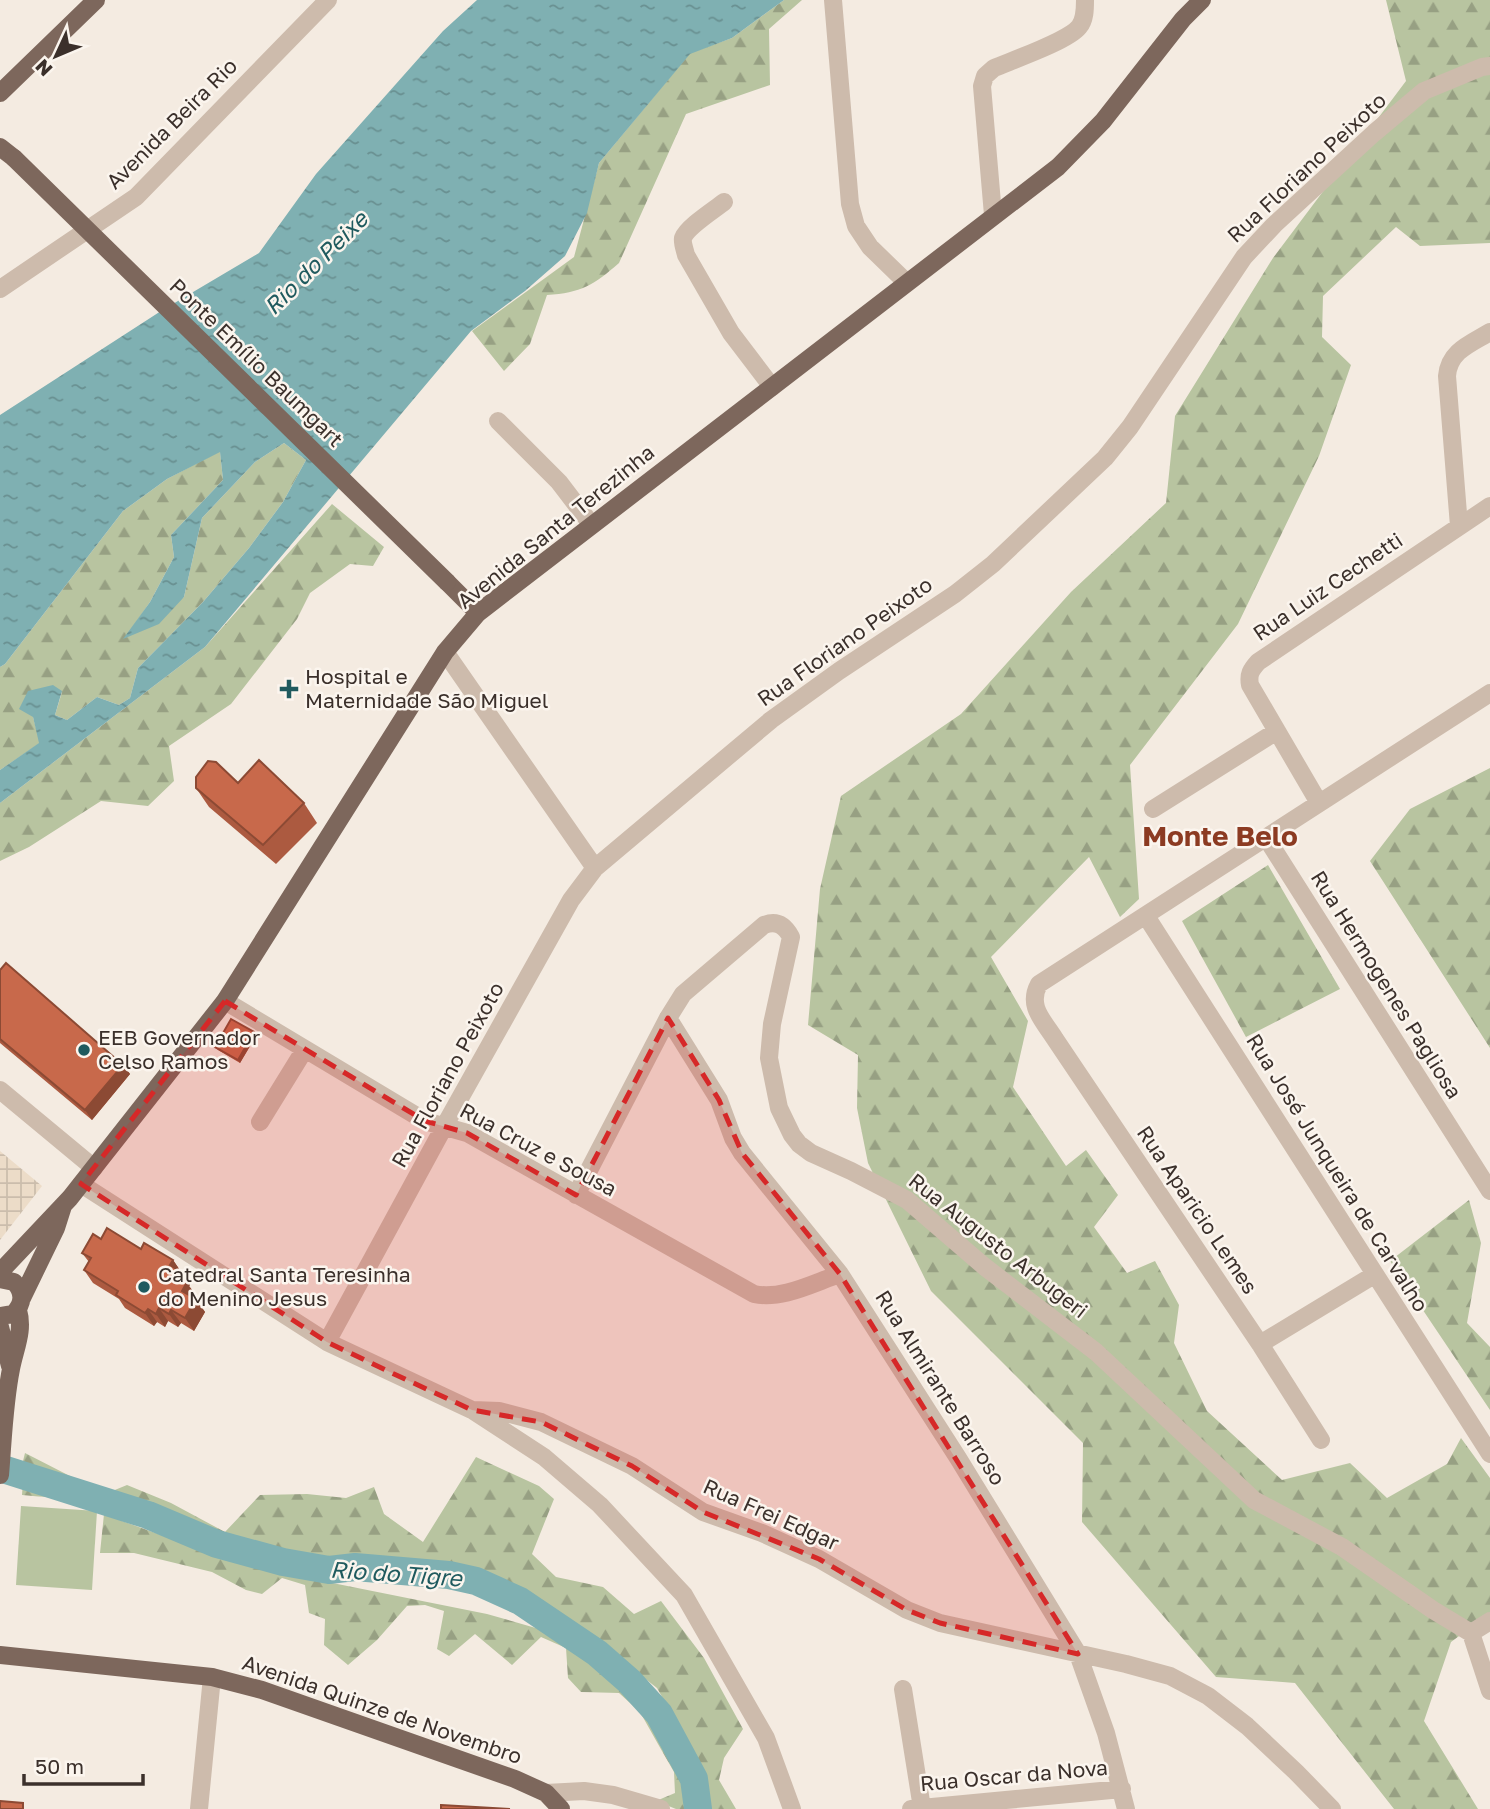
<svg xmlns="http://www.w3.org/2000/svg" width="1490" height="1809" font-family="'Golos Text',sans-serif">
<style>
.forest{fill:url(#forest-firs)}
.park{fill:#b8c4a0}
.plaza{fill:url(#plaza-grid)}
.water{fill:url(#water-ripples)}
.lines{fill:none;stroke-linecap:round;stroke-linejoin:round}
.river{stroke:#7fb0b2;stroke-width:28}
.minor{stroke:#cdbbac;stroke-width:18}
.major{stroke:#7d675c;stroke-width:18}
.major-bridge{stroke:#7d675c;stroke-width:18}
.wall{fill:#ac5a40}
.shaded-wall{fill:#8c4a34}
.building{fill:#c8694b;stroke:#8c4a34;stroke-width:2}
.marked{fill:#d62828;fill-opacity:0.2;stroke:#d62828;stroke-width:5;stroke-dasharray:14 9;stroke-linejoin:round}
.poi-dot{fill:#1f5a5e;stroke:#fbf5ee;stroke-width:2.5}
.labels{text-anchor:middle;stroke-width:5;stroke-linejoin:round;paint-order:stroke}
.street-label{font-size:21px;fill:#3b302b;stroke:#fbf5ee}
.poi-label{font-size:21px;fill:#3b302b;stroke:#fbf5ee;text-anchor:start}
.water-label{font-size:23px;font-style:italic;fill:#1f5a5e;stroke:#fbf5ee}
.district-label{font-size:28px;font-weight:bold;fill:#8c3b22;stroke:#fbf5ee}
</style>
<defs>
<pattern id="forest-firs" width="22" height="20" patternUnits="userSpaceOnUse" patternTransform="scale(1.75)"><rect width="22" height="20" fill="#b8c4a0"/><path d="M5 1l3.5 6h-7zM16 11l3.5 6h-7z" fill="#97a083"/></pattern>
<pattern id="plaza-grid" width="8" height="8" patternUnits="userSpaceOnUse" patternTransform="scale(1.75)"><rect width="8" height="8" fill="#ecdcc8"/><path d="M0 4h8M4 0v8" fill="none" stroke="#cbbdac"/></pattern>
<pattern id="water-ripples" width="26" height="14" patternUnits="userSpaceOnUse" patternTransform="scale(1.75)"><rect width="26" height="14" fill="#7fb0b2"/><path d="M2 4q2-2 4 0t4 0M15 11q2-2 4 0t4 0" fill="none" stroke="#699091"/></pattern>
</defs>
<rect width="100%" height="100%" fill="#f4ebe1"/>
<path class="forest" d="M 784,0 L 802,0 L 769,29 L 770,85 L 686,114 L 619,263 C 594,285 581,293 547,295 L 530,344 L 504,371 L 472,331 L 574,257 L 599,163 L 690,53 L 732,38 Z
M 1386,0 L 1490,0 L 1490,243 L 1420,246 L 1396,227 L 1323,296 L 1322,337 L 1351,365 L 1319,456 L 1238,624 L 1130,765 L 1139,899 L 1120,917 L 1089,857 L 991,957 L 1028,1021 L 1013,1087 L 1066,1166 L 1086,1150 L 1118,1195 L 1094,1227 L 1127,1273 L 1155,1261 L 1179,1305 L 1174,1343 L 1207,1411 L 1282,1480 L 1350,1463 L 1387,1498 L 1447,1464 L 1461,1438 L 1490,1478 L 1490,1613 L 1451,1642 L 1424,1721 L 1478,1809 L 1394,1809 L 1295,1683 L 1216,1677 L 1082,1522 L 1083,1443 L 931,1291 L 868,1163 L 857,1108 L 858,1055 L 808,1025 L 820,889 L 841,796 L 961,714 L 1071,592 L 1166,503 L 1175,416 L 1273,258 L 1406,81 Z
M 284,443 L 306,460 L 283,502 L 249,548 L 203,602 L 138,668 L 130,698 L 119,705 L 97,697 L 67,720 L 55,715 L 62,692 L 33,717 L 40,743 L 0,770 L 0,667 L 5,664 L 123,511 L 167,479 L 220,451 L 223,480 L 171,535 L 174,557 L 150,602 L 125,638 L 184,597 L 202,518 L 255,462 Z
M 332,504 L 384,547 L 373,566 L 350,564 L 310,593 L 297,619 L 231,704 L 169,746 L 174,781 L 148,806 L 101,801 L 29,847 L 0,861 L 0,803 L 205,647 Z
M 1490,768 L 1490,1048 L 1370,861 L 1410,809 Z
M 1268,865 L 1340,989 L 1246,1037 L 1182,921 Z
M 1469,1200 L 1481,1243 L 1467,1323 L 1490,1347 L 1490,1410 L 1390,1261 Z
M 25,1453 L 105,1494 L 127,1485 L 171,1503 L 225,1532 L 260,1495 L 307,1494 L 346,1498 L 374,1487 L 384,1514 L 423,1542 L 476,1457 L 539,1486 L 554,1499 L 532,1554 L 556,1577 L 603,1587 L 634,1614 L 661,1601 L 704,1658 L 743,1729 L 724,1758 L 719,1780 L 736,1809 L 711,1809 L 689,1744 L 657,1688 L 602,1645 L 482,1577 L 442,1569 L 259,1554 L 40,1472 L 21,1469 Z
M 23,1480 L 99,1505 L 122,1521 L 248,1566 L 487,1614 L 560,1635 L 597,1660 L 635,1695 L 678,1757 L 695,1809 L 676,1809 L 656,1801 L 675,1793 L 674,1772 L 658,1744 L 640,1712 L 619,1693 L 581,1692 L 568,1678 L 566,1648 L 541,1637 L 512,1665 L 475,1634 L 449,1656 L 437,1649 L 444,1611 L 425,1605 L 407,1606 L 377,1640 L 348,1665 L 324,1645 L 325,1619 L 309,1613 L 305,1585 L 282,1578 L 262,1594 L 246,1590 L 212,1572 L 134,1553 L 100,1553 L 104,1514 C 79,1497 51,1498 22,1495 Z"/>
<path class="park" d="M 21,1506 L 97,1511 L 92,1590 L 16,1585 Z"/>
<path class="plaza" d="M 0,1151 L 42,1186 L 0,1240 Z"/>
<path class="water" d="M 477,0 L 784,0 L 732,38 L 690,54 L 599,163 L 587,213 L 565,256 L 525,291 L 471,331 L 205,647 L 0,803 L 0,770 L 39,743 L 33,717 L 19,709 L 28,691 L 53,685 L 62,691 L 55,715 L 67,720 L 97,697 L 119,705 L 130,698 L 138,668 L 203,602 L 249,548 L 283,502 L 306,460 L 284,443 L 255,462 L 202,518 L 184,597 L 159,624 L 123,639 L 150,602 L 174,557 L 171,535 L 223,480 L 220,452 L 167,479 L 123,511 L 5,664 L 0,667 L 0,415 L 161,311 L 259,253 L 316,174 L 443,31 Z"/>
<g class="lines">
<path class="river" d="M 0,1468 L 148,1515 L 217,1544 L 283,1562 L 329,1570 L 355,1567 L 449,1575 L 476,1581 L 520,1601 L 597,1653 L 629,1681 L 659,1714 L 694,1779 L 698,1809"/>
<path class="minor" d="M 833,0 L 850,204 L 856,226 L 870,247 L 906,282
M 724,202 C 714,210 687,227 683,238 C 682,243 685,250 686,255 L 731,333 L 772,387
M 993,215 L 982,86 L 985,76 L 994,68 C 1013,60 1068,41 1079,27 C 1085,20 1085,9 1085,0
M 0,289 L 136,197 L 328,0
M 498,421 L 559,482 L 591,524
M 1459,526 L 1447,376 C 1449,351 1470,344 1490,332
M 445,652 L 595,868
M 1319,803 L 1250,685 C 1248,674 1251,670 1258,662 L 1490,506
M 1153,809 L 1277,731
M 1267,839 L 1490,1191
M 1146,916 L 1490,1454
M 225,1001 L 425,1121 L 467,1133 L 754,1294 C 782,1300 813,1283 840,1274
M 668,1018 L 719,1100 L 733,1138 L 742,1153 L 840,1274 L 958,1458 L 1078,1654 L 1106,1733 L 1126,1809
M 0,1090 L 94,1168
M 260,1122 L 305,1049
M 81,1184 L 327,1342 L 472,1410 L 499,1411 L 541,1422 L 632,1466 L 703,1512 L 762,1533 L 819,1559 L 907,1610 L 940,1623 L 1126,1664 L 1170,1676 L 1208,1696 L 1247,1726 L 1296,1772 L 1332,1809
M 576,1195 L 668,1018 L 683,994 L 764,925 C 777,920 785,926 791,937 L 772,1024 L 769,1058 L 779,1108 L 792,1135 L 799,1144 L 811,1153 L 851,1171 L 907,1200 L 985,1267 L 1096,1352 L 1254,1500 L 1342,1547 L 1433,1610 L 1471,1633 L 1490,1621
M 327,1342 L 445,1125 L 571,900 L 595,868 L 771,720 L 839,671 L 955,594 L 993,564 L 1105,458 L 1130,427 L 1244,257 L 1274,225 L 1374,133 L 1424,91 L 1482,67 L 1490,66
M 1260,1344 L 1374,1275
M 472,1410 L 544,1457 L 600,1505 L 684,1595 L 766,1738 L 792,1809
M 1321,1440 L 1260,1344 L 1055,1039 C 1043,1020 1027,1006 1039,984 L 1490,693
M 1471,1633 L 1490,1691
M 903,1689 L 922,1808
M 546,1793 L 584,1791 L 613,1795 L 661,1809
M 199,1809 L 212,1677
M 911,1809 L 1122,1789"/>
<path class="major" d="M 0,93 L 96,0
M 0,147 L 14,158
M 447,582 L 478,613
M 0,1272 L 70,1198 L 225,1001 L 445,652 L 478,613 L 1058,167 L 1103,121 L 1183,19 L 1202,0
M 0,1279 L 14,1282 C 24,1292 24,1304 13,1314 L 0,1316
M 22,1298 L 56,1228 L 63,1206
M 0,1327 L 10,1366
M 0,1475 C 3,1440 4,1404 11,1369 C 15,1348 24,1331 18,1310
M 0,1655 L 212,1677 L 262,1690 L 515,1779 L 546,1793 L 561,1809"/>
<path class="major-bridge" d="M 14,158 L 447,582"/>
</g>
<path class="wall" d="M 238,783 L 304,803 L 317,823 L 276,864 L 209,807 L 196,788 Z
M 0,970 L 123,1065 L 130,1074 L 92,1120 L 0,1043 Z
M 256,1036 L 240,1063 L 218,1050 L 215,1047 Z
M 101,1239 L 141,1249 L 173,1260 L 190,1285 L 189,1286 L 196,1295 L 195,1298 L 205,1312 L 194,1331 L 181,1323 L 178,1327 L 168,1321 L 165,1327 L 157,1322 L 154,1326 L 125,1308 L 119,1299 L 93,1283 L 84,1270 L 89,1262 L 82,1253 Z"/>
<path class="shaded-wall" d="M 254,1032 L 256,1036 L 240,1063 L 238,1060 Z
M 123,1065 L 130,1074 L 92,1120 L 85,1110 Z
M 173,1260 L 190,1285 L 189,1286 L 196,1295 L 191,1304 L 182,1291 L 170,1265 Z
M 196,1299 L 205,1312 L 194,1331 L 185,1318 Z
M 159,1308 L 168,1321 L 165,1327 L 156,1314 Z
M 148,1309 L 157,1322 L 154,1326 L 145,1313 Z
M 171,1310 L 181,1323 L 178,1327 L 169,1314 Z"/>
<path class="building" d="M 259,760 L 304,803 L 263,845 L 196,788 L 196,777 L 208,761 L 216,762 L 238,783 Z
M 6,963 L 123,1065 L 85,1110 L 0,1039 L 0,970 Z
M 231,1019 L 254,1032 L 238,1060 L 215,1047 Z
M 107,1228 L 141,1249 L 144,1243 L 173,1260 L 170,1265 L 181,1272 L 178,1277 L 187,1282 L 182,1291 L 196,1299 L 185,1318 L 171,1310 L 169,1314 L 159,1308 L 156,1314 L 148,1309 L 145,1313 L 116,1295 L 118,1291 L 84,1270 L 91,1258 L 82,1253 L 93,1234 L 101,1239 Z
M 0,1801 L 23,1803 L 23,1809 L 0,1809 Z
M 441,1805 L 510,1809 L 441,1809 Z"/>
<path class="marked" d="M 225,1001 L 425,1121 L 467,1133 L 576,1195 L 668,1018 L 719,1100 L 742,1153 L 840,1274 L 1078,1654 L 940,1623 L 907,1610 L 819,1559 L 703,1512 L 632,1466 L 541,1422 L 472,1410 L 394,1374 L 327,1342 L 81,1184 Z"/>
<g class="poi-dot">
<path d="M285.5 678.5h7v7h7v7h-7v7h-7v-7h-7v-7h7z"/>
<circle cx="84" cy="1050" r="7"/>
<circle cx="144" cy="1287" r="7"/>
</g>
<g class="labels">
<g class="street-label">
<text transform="translate(172 124) rotate(-45)" y="7">Avenida Beira Rio</text>
<text transform="translate(1307 168) rotate(-43)" y="7">Rua Floriano Peixoto</text>
<text transform="translate(256 363) rotate(44)" y="7">Ponte Emílio Baumgart</text>
<text transform="translate(556 527) rotate(-39)" y="7">Avenida Santa Terezinha</text>
<text transform="translate(1328 587) rotate(-34)" y="7">Rua Luiz Cechetti</text>
<text transform="translate(845 642) rotate(-35)" y="7">Rua Floriano Peixoto</text>
<text transform="translate(1386 985) rotate(58)" y="7">Rua Hermogenes Pagliosa</text>
<text transform="translate(448 1075) rotate(-61)" y="7">Rua Floriano Peixoto</text>
<text transform="translate(538 1150) rotate(28)" y="7">Rua Cruz e Sousa</text>
<text transform="translate(1337 1173) rotate(58)" y="7">Rua José Junqueira de Carvalho</text>
<text transform="translate(1197 1210) rotate(56)" y="7">Rua Aparicio Lemes</text>
<text transform="translate(998 1246) rotate(38)" y="7">Rua Augusto Arbugeri</text>
<text transform="translate(940 1388) rotate(58)" y="7">Rua Almirante Barroso</text>
<text transform="translate(771 1515) rotate(24)" y="7">Rua Frei Edgar</text>
<text transform="translate(382 1710) rotate(19)" y="7">Avenida Quinze de Novembro</text>
<text transform="translate(1014 1776) rotate(-5)" y="7">Rua Oscar da Nova</text>
</g>
<g class="poi-label">
<text x="305" y="684">Hospital e<tspan x="305" dy="24">Maternidade São Miguel</tspan></text>
<text x="98" y="1045">EEB Governador<tspan x="98" dy="24">Celso Ramos</tspan></text>
<text x="158" y="1282">Catedral Santa Teresinha<tspan x="158" dy="24">do Menino Jesus</tspan></text>
</g>
<g class="water-label">
<text transform="translate(316 263) rotate(-45)" y="8">Rio do Peixe</text>
<text transform="translate(396 1574) rotate(4)" y="8">Rio do Tigre</text>
</g>
<g class="district-label">
<text x="1220" y="846">Monte Belo</text>
</g>
</g>
<g transform="translate(56 56) rotate(226)" stroke="#fbf5ee" stroke-width="5" paint-order="stroke">
<path d="M0-5L12 26L0 18L-12 26Z" fill="#3b302b"/>
<text y="-10" font-size="19" font-weight="bold" text-anchor="middle" fill="#3b302b">N</text>
</g>
<path d="M24 1774v10h119v-10" fill="none" stroke="#3b302b" stroke-width="3.5"/>
<text x="35" y="1774" font-size="21" fill="#3b302b" stroke="#fbf5ee" stroke-width="5" paint-order="stroke">50 m</text>
</svg>
